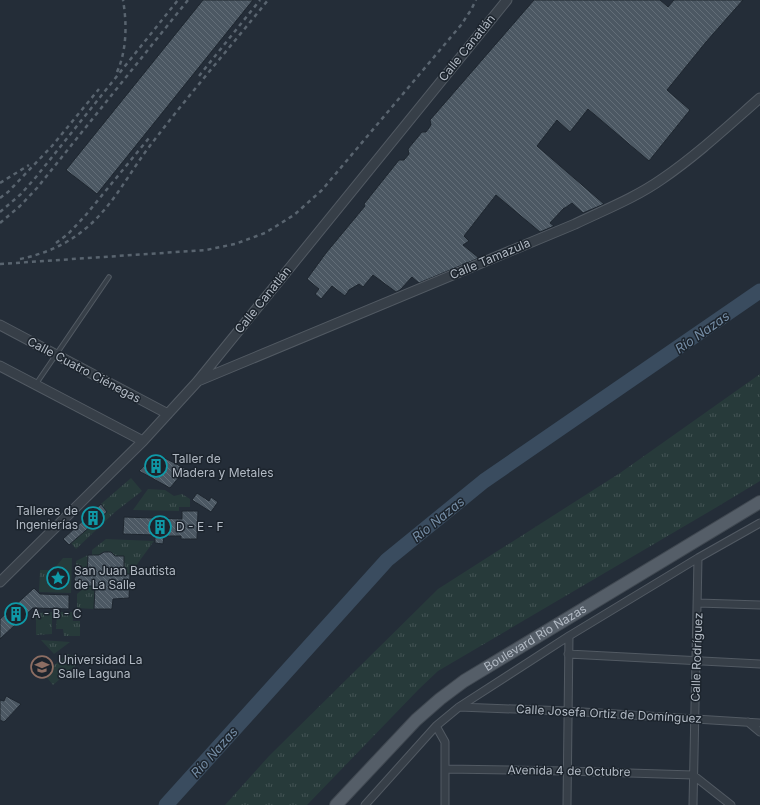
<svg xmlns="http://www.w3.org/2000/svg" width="760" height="805" font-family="Inter,sans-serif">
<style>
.grass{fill:url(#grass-tufts)}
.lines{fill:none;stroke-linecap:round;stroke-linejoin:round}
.river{stroke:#3a4c5f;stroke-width:15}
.building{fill:url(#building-back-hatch);stroke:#1e262f}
.service-casing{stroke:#525a63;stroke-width:5.5}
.minor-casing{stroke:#525a63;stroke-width:9}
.tertiary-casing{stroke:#525a63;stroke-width:11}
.primary-casing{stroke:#404851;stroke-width:14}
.service{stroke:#373f48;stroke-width:3.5}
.minor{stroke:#373f48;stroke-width:7}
.tertiary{stroke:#373f48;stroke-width:9}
.primary{stroke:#555e68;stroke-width:12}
.rail{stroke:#59646f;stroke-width:2.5;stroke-dasharray:4 4;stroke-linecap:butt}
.labels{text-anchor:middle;stroke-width:3;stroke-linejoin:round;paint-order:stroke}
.street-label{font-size:12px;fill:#b2bac4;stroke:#1c242d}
.poi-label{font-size:12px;fill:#b2bac4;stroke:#1c242d;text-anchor:start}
.water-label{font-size:13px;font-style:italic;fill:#758da5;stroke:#1c242d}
</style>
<defs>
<pattern id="grass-tufts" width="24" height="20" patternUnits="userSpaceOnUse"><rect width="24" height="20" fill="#273a3a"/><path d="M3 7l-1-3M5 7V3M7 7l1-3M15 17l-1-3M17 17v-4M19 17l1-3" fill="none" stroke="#445455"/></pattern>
<pattern id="building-back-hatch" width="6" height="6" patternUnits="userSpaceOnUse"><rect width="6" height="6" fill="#4c5863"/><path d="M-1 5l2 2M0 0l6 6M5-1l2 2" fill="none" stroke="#636e78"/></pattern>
</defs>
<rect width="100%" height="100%" fill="#242d38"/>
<path class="grass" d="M 760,374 L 760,481 L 717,507 L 438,671 L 419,689 L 307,805 L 225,805 L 269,756 L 438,589 L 620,473 Z
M 131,478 L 142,491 L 115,512 L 76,549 L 71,543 L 107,512 L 101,504 Z
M 148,489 L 165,490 L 174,496 L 182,494 L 190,499 L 190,507 L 179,507 L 179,511 L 133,510 Z
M 106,539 L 154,541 L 130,574 L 126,574 L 126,571 L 124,571 L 124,556 L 115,556 C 112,551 106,551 101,553 L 99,555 L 92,555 L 92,550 Z
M 88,555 L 87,574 L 76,575 L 76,561 Z
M 63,558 L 72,558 L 71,593 L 39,592 L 40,570 L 53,570 Z
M 86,586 L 95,586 L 94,609 L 77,608 L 77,594 Z
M 52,612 L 52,634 L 36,635 L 36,613 Z
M 57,612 L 72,612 L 73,621 L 80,621 L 80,636 L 64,636 L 63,629 L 56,629 Z
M 41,640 L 70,642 L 54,654 Z
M 67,654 L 76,656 L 75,666 L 53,685 L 44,674 Z"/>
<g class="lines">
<path class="river" d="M 166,805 L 387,560 L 484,481 L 760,291"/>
</g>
<path class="building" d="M 203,0 L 253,0 L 97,194 L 66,170 Z
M 534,0 L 660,0 L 668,7 L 674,0 L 743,0 L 706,42 L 667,90 L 690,110 L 649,161 L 588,109 L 570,132 L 557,120 L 537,146 L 604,204 L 583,213 L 572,203 L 565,208 L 564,208 L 550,223 L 554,226 L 540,232 L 496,195 L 464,236 L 469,241 L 463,245 L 479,258 L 419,283 L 412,277 L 400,290 L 396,292 L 373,275 L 363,287 L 359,284 L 349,290 L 345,296 L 332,286 L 321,299 L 315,294 L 319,289 L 307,279 L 326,253 L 365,206 L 364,204 L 399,160 L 404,160 L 409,154 L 408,149 L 422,132 L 426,132 L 431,125 L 430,120 Z
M 157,454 L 186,469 L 170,488 L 139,471 Z
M 197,493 L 209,501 L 211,497 L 218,502 L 211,512 L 192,500 Z
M 101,504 L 107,512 L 69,545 L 63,539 Z
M 182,511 L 198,511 L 197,539 L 181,539 L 181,536 L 164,536 L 163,544 L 155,543 L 155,535 L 123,534 L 124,517 L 182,519 Z
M 104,552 L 111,552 L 115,556 L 124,556 L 124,571 L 126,571 L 126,574 L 130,574 L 129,598 L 113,599 L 112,609 L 94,609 L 95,586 L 86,586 L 86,582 L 75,582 L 74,579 L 76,575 L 87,574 L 88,555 L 99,555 Z
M 34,588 L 40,594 L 69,595 L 69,609 L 33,608 L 0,639 L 0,619 Z
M 6,696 L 21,704 L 4,722 L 0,720 L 0,700 L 4,701 Z"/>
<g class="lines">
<g class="service-casing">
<path id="service" d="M 36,384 L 109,277"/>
</g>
<g class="minor-casing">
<path id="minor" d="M 698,603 L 760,605
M 568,654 L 760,664
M 459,707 L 567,711 L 760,723
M 748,722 L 760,732
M 436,726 L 445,742 L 445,805
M 446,769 L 566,771 L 693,775 L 731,805
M 365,805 L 436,726 L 459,707 L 569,636 L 698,558 L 760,523
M 567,805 L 569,636
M 693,805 L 698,558"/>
</g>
<g class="tertiary-casing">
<path id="tertiary" d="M 0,325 L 168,414
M 0,366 L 143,441
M 198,381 L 575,224 C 604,210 635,198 662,179 C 697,155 728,126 760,98
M 0,582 L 143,441 L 197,382 L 507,0"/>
</g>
<g class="primary-casing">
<g id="primary">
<path id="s1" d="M 336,805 L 416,720 L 440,699 L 464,681 L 760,502"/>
</g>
</g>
<use href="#service" class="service"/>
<use href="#minor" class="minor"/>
<use href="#tertiary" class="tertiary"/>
<use href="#primary" class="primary"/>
<path class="rail" d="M 117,72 C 127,50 127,23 123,0
M 199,76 L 260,0
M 0,183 L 29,165
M 0,198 L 8,192 L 52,146 L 99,89
M 0,212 L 21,194 L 36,177 L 178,0
M 0,223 L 20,206 L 37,188 L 188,0
M 56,243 L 68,234 L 85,216 L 149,138
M 20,259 C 44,254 66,245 85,229 C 111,208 127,177 146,151 C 185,99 228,50 268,0
M 0,264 L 206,250 L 235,244 L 265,233 L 294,215 L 322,190 L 461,25 L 471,10 L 476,0"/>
</g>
<defs>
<g id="building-ring" transform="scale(1.15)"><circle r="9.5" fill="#1c242d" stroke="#0f9aa8" stroke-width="1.5"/><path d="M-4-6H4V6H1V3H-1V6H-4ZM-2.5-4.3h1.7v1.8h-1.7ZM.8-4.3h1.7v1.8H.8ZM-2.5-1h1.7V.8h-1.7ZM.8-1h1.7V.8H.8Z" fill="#0f9aa8"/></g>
<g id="sight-ring" transform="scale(1.15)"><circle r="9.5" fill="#1c242d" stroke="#0f9aa8" stroke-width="1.5"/><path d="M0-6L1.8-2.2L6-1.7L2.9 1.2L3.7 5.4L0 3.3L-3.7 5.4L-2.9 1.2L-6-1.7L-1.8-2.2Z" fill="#0f9aa8"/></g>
<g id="university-ring" transform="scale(1.15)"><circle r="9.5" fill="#1c242d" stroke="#8d6e63" stroke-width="1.5"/><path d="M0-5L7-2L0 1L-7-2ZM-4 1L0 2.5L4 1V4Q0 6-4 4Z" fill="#8d6e63"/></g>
</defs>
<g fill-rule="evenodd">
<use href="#building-ring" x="156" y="466"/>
<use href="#building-ring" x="93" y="518"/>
<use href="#building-ring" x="160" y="527"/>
<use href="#sight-ring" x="58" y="578"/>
<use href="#building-ring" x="16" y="614"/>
<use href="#university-ring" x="42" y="667"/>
</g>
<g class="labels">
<g class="street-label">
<text transform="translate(467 48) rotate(-51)" y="4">Calle Canatlán</text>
<text transform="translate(490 259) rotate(-23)" y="4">Calle Tamazula</text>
<text transform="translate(263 300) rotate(-51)" y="4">Calle Canatlán</text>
<text transform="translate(84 370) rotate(28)" y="4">Calle Cuatro Ciénegas</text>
<text dy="4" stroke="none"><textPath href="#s1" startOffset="262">Boulevard Río Nazas</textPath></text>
<text transform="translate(697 657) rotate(-88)" y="4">Calle Rodríguez</text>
<text transform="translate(609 714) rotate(3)" y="4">Calle Josefa Ortiz de Domínguez</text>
<text transform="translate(569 771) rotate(1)" y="4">Avenida 4 de Octubre</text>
</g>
<g class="poi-label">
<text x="172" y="463">Taller de<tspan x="172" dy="14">Madera y Metales</tspan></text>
<text x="78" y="515" text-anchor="end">Talleres de<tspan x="78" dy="14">Ingenierías</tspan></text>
<text x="176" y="531">D - E - F</text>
<text x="74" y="575">San Juan Bautista<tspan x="74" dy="14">de La Salle</tspan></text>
<text x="32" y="618">A - B - C</text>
<text x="58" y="664">Universidad La<tspan x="58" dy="14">Salle Laguna</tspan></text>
</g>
<g class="water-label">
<text transform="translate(702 332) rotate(-35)" y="5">Río Nazas</text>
<text transform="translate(438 519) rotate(-39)" y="5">Río Nazas</text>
<text transform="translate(214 752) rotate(-48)" y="5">Río Nazas</text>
</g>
</g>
</svg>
